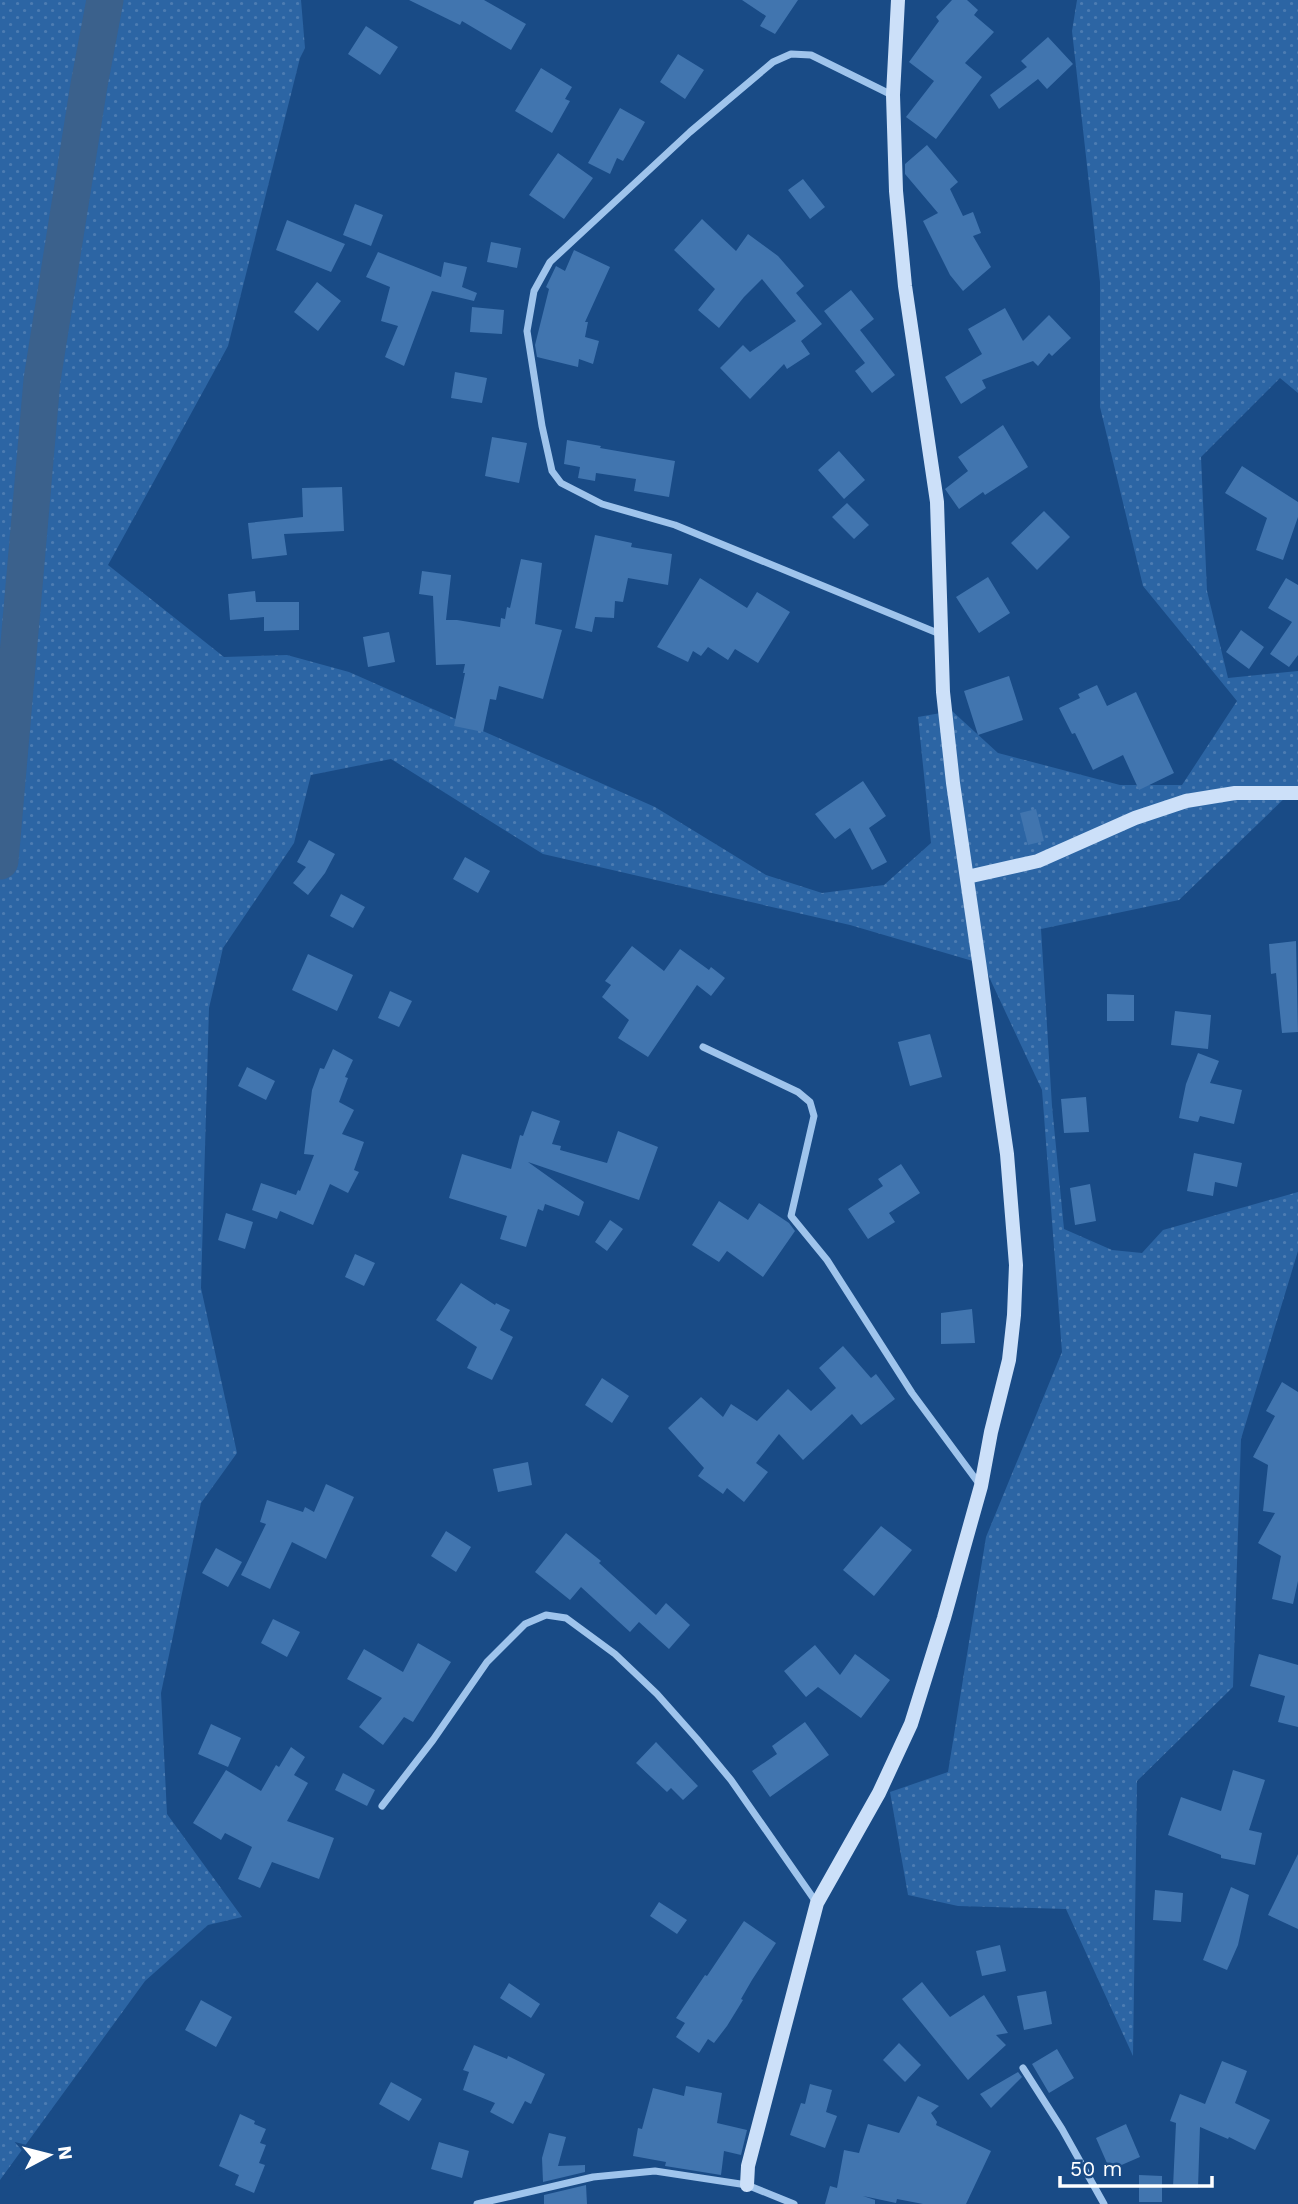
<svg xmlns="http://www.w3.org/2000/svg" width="1298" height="2204" font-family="'Work Sans',sans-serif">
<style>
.grass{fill:url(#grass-dots)}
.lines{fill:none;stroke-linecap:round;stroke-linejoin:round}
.river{stroke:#3b618c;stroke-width:37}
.building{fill:#4175af}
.street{stroke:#9fc4ec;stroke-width:7}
.secondary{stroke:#cce0f9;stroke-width:14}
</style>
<defs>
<pattern id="grass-dots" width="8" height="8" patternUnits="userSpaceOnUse" patternTransform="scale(1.75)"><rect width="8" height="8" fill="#2c65a4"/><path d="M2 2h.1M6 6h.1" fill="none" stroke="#4c7cb2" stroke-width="1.8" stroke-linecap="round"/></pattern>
</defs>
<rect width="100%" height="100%" fill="#194b86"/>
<path class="grass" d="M 0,0 L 301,0 L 305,48 L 300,58 L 228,346 L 108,565 L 224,657 L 287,655 L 349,672 L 655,807 L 766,875 L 822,893 L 884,885 L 931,843 L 918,717 L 952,711 L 998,753 L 1120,785 L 1182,785 L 1237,701 L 1143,586 L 1100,407 L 1100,282 L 1072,31 L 1077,0 L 1298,0 L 1298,393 L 1280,378 L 1201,457 L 1207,591 L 1228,678 L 1298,671 L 1298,793 L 1288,795 L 1179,900 L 1041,929 L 1052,1106 L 1064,1229 L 1112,1250 L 1142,1253 L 1163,1230 L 1298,1192 L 1298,1251 L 1241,1439 L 1233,1687 L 1137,1781 L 1133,2056 L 1066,1909 L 958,1906 L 908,1895 L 890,1792 L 948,1772 L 986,1537 L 1062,1352 L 1042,1090 L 983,964 L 850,925 L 543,854 L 391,759 L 311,775 L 294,843 L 223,948 L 209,1008 L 201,1288 L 237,1453 L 201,1503 L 161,1693 L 167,1814 L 242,1917 L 208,1925 L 145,1981 L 0,2180 Z"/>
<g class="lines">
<path class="river" d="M 0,861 L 42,380 L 89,85 L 105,0"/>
</g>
<path class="building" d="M 409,0 L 484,0 L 526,24 L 511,50 L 462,21 L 460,25 Z
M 742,0 L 798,0 L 775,34 L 760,26 L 766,16 Z
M 952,0 L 967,0 L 978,10 L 974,15 L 994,32 L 965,63 L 982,77 L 936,139 L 906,117 L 934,81 L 909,62 L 939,21 L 936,17 Z
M 366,26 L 398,47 L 380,75 L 348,54 Z
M 1048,37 L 1073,64 L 1047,89 L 1038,79 L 999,109 L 990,95 L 1027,67 L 1021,61 Z
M 678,54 L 704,70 L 685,99 L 660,82 Z
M 541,68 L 572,87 L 565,99 L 570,101 L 552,133 L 515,111 Z
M 620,108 L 645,122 L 623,161 L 617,158 L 610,174 L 588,163 Z
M 927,145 L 958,182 L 950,189 L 963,216 L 973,212 L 981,233 L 973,236 L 991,267 L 963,291 L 950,275 L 923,221 L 938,213 L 905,174 L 905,164 Z
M 558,153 L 593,178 L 564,219 L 529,195 Z
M 803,179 L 825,207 L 810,219 L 788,190 Z
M 355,204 L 383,215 L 371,246 L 343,235 Z
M 702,219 L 736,251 L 748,234 L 778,256 L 804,286 L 796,293 L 822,324 L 801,341 L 810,354 L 787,369 L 784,364 L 750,399 L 720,368 L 743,345 L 750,352 L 796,321 L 762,279 L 744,297 L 719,328 L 698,310 L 715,289 L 674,250 Z
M 287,220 L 345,244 L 331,272 L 276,250 Z
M 491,242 L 521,248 L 517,268 L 487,262 Z
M 574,250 L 610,267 L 585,322 L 588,322 L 585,337 L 599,341 L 593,364 L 579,359 L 578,367 L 537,357 L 535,345 L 549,289 L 546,287 L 556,266 L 565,271 Z
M 378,252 L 441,277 L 444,262 L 467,267 L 462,287 L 477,293 L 474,301 L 432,291 L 404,366 L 385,357 L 398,326 L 381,321 L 390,287 L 366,277 Z
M 317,282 L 341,301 L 318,331 L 294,312 Z
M 851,290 L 874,319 L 860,330 L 895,375 L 872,393 L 855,371 L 865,363 L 824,311 Z
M 472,307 L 504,310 L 502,334 L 470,332 Z
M 1005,308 L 1023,341 L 1049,315 L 1071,338 L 1052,356 L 1049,353 L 1038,366 L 1033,361 L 982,380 L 986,388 L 961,404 L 945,377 L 982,354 L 968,329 Z
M 455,372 L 487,378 L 482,403 L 451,398 Z
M 1003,425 L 1028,467 L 985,495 L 983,492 L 959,509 L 945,489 L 968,471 L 958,457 Z
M 492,437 L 527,443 L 519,483 L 485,476 Z
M 567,440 L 601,446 L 600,448 L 675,461 L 669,497 L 634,491 L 636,479 L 596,473 L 595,481 L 578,478 L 580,467 L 564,464 Z
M 839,451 L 865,480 L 844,499 L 818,470 Z
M 1242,466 L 1298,502 L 1298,517 L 1283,560 L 1256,550 L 1267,518 L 1225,493 Z
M 342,487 L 344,531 L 284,534 L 287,555 L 252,559 L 248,523 L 303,517 L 302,488 Z
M 847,503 L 869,525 L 854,539 L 832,517 Z
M 1044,511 L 1070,537 L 1037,570 L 1011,543 Z
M 595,535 L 632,543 L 631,547 L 672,554 L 668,585 L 628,578 L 623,602 L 615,601 L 614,618 L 595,617 L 592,632 L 575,628 Z
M 521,559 L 542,563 L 535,624 L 562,630 L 543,699 L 499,686 L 496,700 L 490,699 L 483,732 L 454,726 L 465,673 L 463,673 L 465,664 L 436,665 L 433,596 L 419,594 L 422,571 L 451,575 L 446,620 L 457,620 L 500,627 L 501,618 L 505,619 L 507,607 L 510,608 Z
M 988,577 L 1010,613 L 979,633 L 956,597 Z
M 700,578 L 747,608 L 757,592 L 790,612 L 758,663 L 735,649 L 728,660 L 708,647 L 701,656 L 693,651 L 688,662 L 657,647 Z
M 1286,578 L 1298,585 L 1298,655 L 1289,667 L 1270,654 L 1292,622 L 1268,608 Z
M 255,591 L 256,602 L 299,602 L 299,630 L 264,631 L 264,617 L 230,620 L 228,594 Z
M 1241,630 L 1264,647 L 1249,669 L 1226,652 Z
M 389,632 L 395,662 L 368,667 L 363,637 Z
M 1009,676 L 1023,720 L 978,735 L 964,691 Z
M 1097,685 L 1107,706 L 1136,692 L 1174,773 L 1139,790 L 1123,755 L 1093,770 L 1075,733 L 1072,734 L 1059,708 L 1080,698 L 1078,694 Z
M 863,781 L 886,816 L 869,828 L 887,862 L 872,870 L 850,828 L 835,839 L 815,814 Z
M 1036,809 L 1044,841 L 1028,845 L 1020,813 Z
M 309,840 L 335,854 L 325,873 L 308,895 L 293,883 L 306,867 L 297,862 Z
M 465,857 L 490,871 L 478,893 L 453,879 Z
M 341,894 L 365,907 L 353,928 L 330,916 Z
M 1296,941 L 1298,1032 L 1282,1033 L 1276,973 L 1271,974 L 1269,944 Z
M 632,946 L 664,971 L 680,949 L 709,970 L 711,967 L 725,978 L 711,996 L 697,985 L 648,1057 L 618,1038 L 629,1020 L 602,997 L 611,985 L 605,981 Z
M 308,954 L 353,975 L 337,1011 L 292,990 Z
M 390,991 L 412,1001 L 399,1027 L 378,1018 Z
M 1107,994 L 1134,995 L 1134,1021 L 1107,1021 Z
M 1175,1011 L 1211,1015 L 1208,1049 L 1171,1045 Z
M 930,1034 L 942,1077 L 910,1086 L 898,1042 Z
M 333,1049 L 353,1060 L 345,1077 L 348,1078 L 339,1102 L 354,1110 L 342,1134 L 364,1142 L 354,1170 L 359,1172 L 348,1193 L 330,1184 L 313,1225 L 280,1211 L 277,1219 L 252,1210 L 261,1183 L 296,1195 L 298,1190 L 300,1191 L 314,1155 L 304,1154 L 312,1090 L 320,1068 L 324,1069 Z
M 1198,1053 L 1219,1061 L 1210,1083 L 1242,1090 L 1234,1124 L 1200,1116 L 1198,1122 L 1179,1118 L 1186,1084 Z
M 247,1067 L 275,1081 L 266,1100 L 238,1086 Z
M 1086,1097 L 1089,1132 L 1064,1133 L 1061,1099 Z
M 532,1111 L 560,1121 L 552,1144 L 561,1146 L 560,1150 L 607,1163 L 618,1131 L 658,1147 L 639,1200 L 528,1162 L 584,1202 L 579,1216 L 545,1204 L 543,1211 L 538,1209 L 526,1247 L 500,1239 L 507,1216 L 449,1198 L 462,1154 L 511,1169 L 520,1135 L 523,1136 Z
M 1194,1153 L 1242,1163 L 1237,1187 L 1215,1182 L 1213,1196 L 1187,1191 Z
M 901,1164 L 920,1193 L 889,1213 L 895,1222 L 868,1239 L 848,1209 L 883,1186 L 878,1179 Z
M 1090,1184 L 1096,1221 L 1075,1225 L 1070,1188 Z
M 719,1201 L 748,1220 L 759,1203 L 789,1223 L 795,1231 L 763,1277 L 727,1251 L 719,1262 L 692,1245 Z
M 226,1213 L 253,1222 L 245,1249 L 218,1240 Z
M 610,1220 L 623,1229 L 607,1251 L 595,1242 Z
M 355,1254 L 375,1263 L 364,1286 L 345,1277 Z
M 461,1283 L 495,1305 L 496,1303 L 510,1310 L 500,1330 L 513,1337 L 492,1380 L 467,1368 L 477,1347 L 436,1320 Z
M 972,1309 L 975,1343 L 941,1344 L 941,1313 Z
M 843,1346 L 871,1378 L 876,1374 L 895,1399 L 861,1425 L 852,1414 L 803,1460 L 779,1434 L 756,1463 L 768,1472 L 744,1502 L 727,1488 L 723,1494 L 698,1476 L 704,1468 L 668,1428 L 701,1397 L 723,1417 L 731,1404 L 757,1421 L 788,1389 L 811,1411 L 836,1388 L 819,1368 Z
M 602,1378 L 629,1396 L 612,1423 L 585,1405 Z
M 1282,1382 L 1298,1392 L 1298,1581 L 1293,1604 L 1272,1599 L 1281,1556 L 1258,1543 L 1275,1513 L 1263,1511 L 1268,1465 L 1253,1457 L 1275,1416 L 1266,1411 Z
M 528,1462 L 532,1485 L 498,1492 L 493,1469 Z
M 326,1484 L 354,1497 L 326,1559 L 292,1542 L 270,1589 L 241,1575 L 266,1524 L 260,1522 L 267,1500 L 303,1512 L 305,1507 L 314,1512 Z
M 881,1526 L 912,1550 L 874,1596 L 843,1570 Z
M 446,1531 L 471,1547 L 456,1572 L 431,1556 Z
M 566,1533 L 601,1561 L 599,1563 L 656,1615 L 666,1603 L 690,1625 L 669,1649 L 639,1622 L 630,1632 L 581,1587 L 570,1600 L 535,1572 Z
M 216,1548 L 242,1562 L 228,1587 L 202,1573 Z
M 273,1619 L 300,1632 L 287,1657 L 261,1643 Z
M 418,1643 L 451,1662 L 413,1722 L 404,1717 L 383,1745 L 359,1727 L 382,1698 L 347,1679 L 364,1649 L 403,1672 Z
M 815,1645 L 840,1675 L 855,1654 L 890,1680 L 861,1718 L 818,1687 L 806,1697 L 784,1671 Z
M 1259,1654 L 1298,1665 L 1298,1727 L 1278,1722 L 1285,1696 L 1250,1686 Z
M 805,1722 L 829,1755 L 770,1797 L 752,1771 L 777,1754 L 772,1746 Z
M 211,1724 L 241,1738 L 228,1767 L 198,1754 Z
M 656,1742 L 698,1786 L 683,1800 L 671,1788 L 667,1792 L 636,1763 Z
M 291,1747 L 305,1757 L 294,1775 L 308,1783 L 287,1821 L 334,1838 L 319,1879 L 272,1862 L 260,1888 L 238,1879 L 252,1847 L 225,1833 L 221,1840 L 193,1823 L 226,1770 L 261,1791 L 276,1765 L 279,1767 Z
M 1233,1770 L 1265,1780 L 1249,1830 L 1262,1833 L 1255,1865 L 1221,1858 L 1221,1855 L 1168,1835 L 1181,1797 L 1221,1811 Z
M 343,1773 L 375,1790 L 367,1806 L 335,1790 Z
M 1298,1854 L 1298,1929 L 1268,1915 Z
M 1231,1887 L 1249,1895 L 1238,1945 L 1227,1970 L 1203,1960 Z
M 1155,1890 L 1183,1893 L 1181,1922 L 1153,1920 Z
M 659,1902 L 687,1920 L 677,1934 L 650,1916 Z
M 744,1921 L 776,1943 L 752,1980 L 741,1999 L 743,2000 L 727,2026 L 714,2043 L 708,2039 L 699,2053 L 676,2037 L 685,2023 L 676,2018 L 705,1975 L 707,1976 Z
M 1000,1945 L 1006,1971 L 982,1976 L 976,1951 Z
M 922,1982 L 950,2017 L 984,1995 L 1008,2033 L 996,2035 L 1006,2045 L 968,2080 L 902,1999 Z
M 509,1983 L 540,2004 L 531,2018 L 500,1998 Z
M 1046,1991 L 1052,2024 L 1024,2030 L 1017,1996 Z
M 201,2000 L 232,2017 L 216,2047 L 185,2030 Z
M 899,2043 L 921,2065 L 905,2082 L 883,2060 Z
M 474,2045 L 507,2059 L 508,2056 L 545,2074 L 531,2104 L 525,2101 L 513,2124 L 490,2112 L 495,2103 L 463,2090 L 469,2072 L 463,2070 Z
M 1057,2049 L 1074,2078 L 1049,2093 L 1032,2064 Z
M 1222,2061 L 1247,2071 L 1235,2103 L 1270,2120 L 1255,2150 L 1229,2137 L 1228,2139 L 1200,2127 L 1198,2188 L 1173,2187 L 1176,2123 L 1170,2121 L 1180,2094 L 1205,2104 Z
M 1018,2072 L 1022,2077 L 991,2108 L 980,2094 Z
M 391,2082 L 422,2099 L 409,2121 L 379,2104 Z
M 810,2084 L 832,2090 L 826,2112 L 837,2116 L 825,2148 L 790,2135 L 801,2103 L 805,2104 Z
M 686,2086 L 722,2093 L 717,2123 L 747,2130 L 741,2155 L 724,2151 L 721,2175 L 665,2166 L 666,2162 L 633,2156 L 638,2128 L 642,2129 L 653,2088 L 684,2096 Z
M 918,2096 L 939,2106 L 931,2113 L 937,2122 L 936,2125 L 991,2151 L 966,2204 L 923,2204 L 897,2199 L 896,2203 L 863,2196 L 875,2200 L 875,2204 L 825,2204 L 830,2186 L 837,2188 L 844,2150 L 859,2153 L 868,2124 L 899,2133 Z
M 240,2114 L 255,2121 L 254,2124 L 266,2129 L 260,2143 L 266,2145 L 259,2163 L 265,2165 L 254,2193 L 235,2185 L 239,2175 L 219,2166 Z
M 1126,2124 L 1140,2157 L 1110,2170 L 1096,2138 Z
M 549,2133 L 566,2137 L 558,2166 L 585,2165 L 585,2172 L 543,2182 L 542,2158 Z
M 439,2142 L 469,2151 L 462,2178 L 431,2169 Z
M 1139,2175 L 1162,2176 L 1162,2202 L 1139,2202 Z
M 586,2185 L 587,2204 L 544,2204 L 544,2195 Z"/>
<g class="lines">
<path class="street" d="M 892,95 L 811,55 L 791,54 L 773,62 L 690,132 L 550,262 L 534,291 L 527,331 L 542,426 L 552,471 L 561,483 L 602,504 L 675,525 L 940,634
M 703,1047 L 798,1092 L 810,1102 L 814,1116 L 791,1216 L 827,1260 L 912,1393 L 980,1485
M 382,1806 L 433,1740 L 487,1662 L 525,1624 L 546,1615 L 566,1618 L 615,1654 L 657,1694 L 697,1739 L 731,1780 L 816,1902
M 1023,2068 L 1062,2129 L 1104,2204
M 477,2204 L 593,2177 L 655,2171 L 747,2185 L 794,2204"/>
<path class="secondary" d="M 967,877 L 1038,861 L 1135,818 L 1186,801 L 1235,793 L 1298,793
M 747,2185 L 748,2166 L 817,1903 L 879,1793 L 911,1724 L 944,1618 L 981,1486 L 991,1432 L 1009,1360 L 1014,1315 L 1016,1265 L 1007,1154 L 953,783 L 943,692 L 937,502 L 905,286 L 896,191 L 893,95 L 898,0"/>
</g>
<g transform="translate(49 2155) rotate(83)" stroke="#194b86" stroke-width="5" paint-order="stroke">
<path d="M0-5L12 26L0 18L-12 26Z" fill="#ffffff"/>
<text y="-10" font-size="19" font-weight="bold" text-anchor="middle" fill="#ffffff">N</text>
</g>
<path d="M1060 2176v10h152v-10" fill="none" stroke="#ffffff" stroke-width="3.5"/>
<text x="1070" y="2176" font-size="21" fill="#ffffff" stroke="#194b86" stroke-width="5" paint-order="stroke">50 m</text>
</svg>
